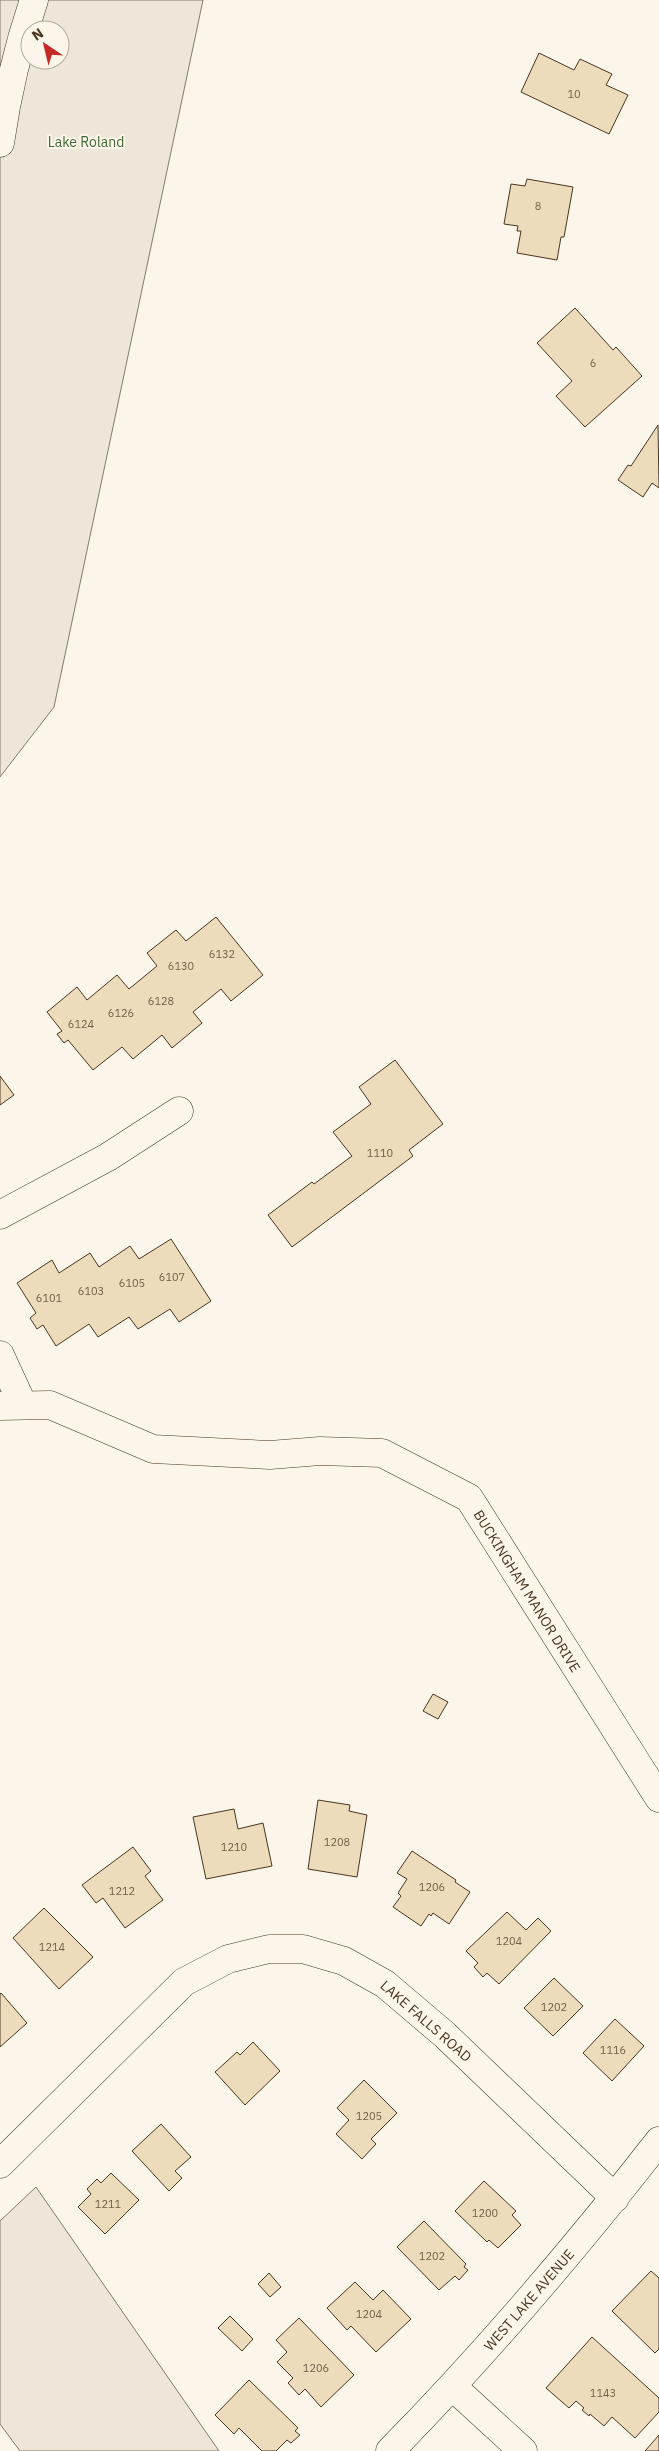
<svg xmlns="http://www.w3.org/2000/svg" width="659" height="2451" font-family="'IBM Plex Sans',sans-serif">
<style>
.green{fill:#ede6d9;stroke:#887966;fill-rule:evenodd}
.building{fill:#ecdcbc;stroke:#4a3520}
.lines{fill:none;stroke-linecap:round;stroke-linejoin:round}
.minor-casing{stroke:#4a3520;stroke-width:29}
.tertiary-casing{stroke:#4a3520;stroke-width:29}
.minor{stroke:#fbf6e9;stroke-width:28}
.tertiary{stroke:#fbf6e9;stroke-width:28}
.labels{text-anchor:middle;stroke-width:4;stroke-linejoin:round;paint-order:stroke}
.number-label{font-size:11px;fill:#725f47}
.park-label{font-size:14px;fill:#436837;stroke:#fbf6e9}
.street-label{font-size:14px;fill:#4a3520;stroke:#fbf6e9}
</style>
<rect width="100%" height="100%" fill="#fbf6e9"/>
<path class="green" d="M 0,0 L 203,0 L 54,707 L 0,777 ZM 30,30 L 60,30 L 60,60 L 30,60 Z
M 36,2187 L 219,2451 L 20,2451 L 0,2424 L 0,2221 Z"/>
<path class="building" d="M 539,53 L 574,70 L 580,59 L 612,74 L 606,85 L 628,95 L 609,134 L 521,92 Z
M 527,179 L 573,187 L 564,237 L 561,237 L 557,260 L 517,253 L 521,231 L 517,231 L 518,226 L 504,224 L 511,184 L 525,186 Z
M 575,308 L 613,350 L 616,347 L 642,376 L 585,427 L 556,396 L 572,381 L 537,343 Z
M 658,425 L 659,488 L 652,483 L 643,497 L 618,480 L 628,465 L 631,466 Z
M 216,917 L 263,975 L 231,1001 L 221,989 L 193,1012 L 202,1023 L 172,1048 L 162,1035 L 133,1059 L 122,1047 L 93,1070 L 68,1040 L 64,1043 L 57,1034 L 62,1031 L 47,1012 L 77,987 L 87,1000 L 117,975 L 129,989 L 157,966 L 147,953 L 176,930 L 186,941 Z
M 395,1060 L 443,1124 L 409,1150 L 413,1156 L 292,1247 L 268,1215 L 312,1182 L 314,1184 L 352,1156 L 333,1132 L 371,1104 L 359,1087 Z
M 0,1076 L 14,1095 L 0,1105 Z
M 171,1239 L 211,1301 L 179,1322 L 170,1309 L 138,1329 L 129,1317 L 98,1337 L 89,1324 L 56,1346 L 43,1325 L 37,1329 L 30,1318 L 36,1313 L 17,1283 L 52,1260 L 59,1273 L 90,1253 L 99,1267 L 130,1246 L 139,1259 Z
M 433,1694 L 448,1702 L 438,1719 L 423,1711 Z
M 318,1800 L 350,1805 L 349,1811 L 367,1815 L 357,1877 L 308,1869 Z
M 234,1809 L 238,1829 L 263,1823 L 272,1866 L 206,1879 L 193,1817 Z
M 133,1847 L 151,1871 L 145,1876 L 163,1900 L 125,1928 L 103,1898 L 96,1903 L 82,1885 Z
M 412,1851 L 456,1880 L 455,1882 L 470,1892 L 449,1924 L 433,1913 L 431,1916 L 429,1914 L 421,1926 L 393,1907 L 401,1896 L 398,1893 L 407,1879 L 397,1873 Z
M 44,1908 L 93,1957 L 59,1989 L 13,1938 Z
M 507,1912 L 526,1930 L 538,1918 L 551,1931 L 499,1984 L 487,1973 L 483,1977 L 474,1967 L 478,1963 L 466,1951 Z
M 554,1978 L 583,2006 L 553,2036 L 524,2008 Z
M 1,1993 L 27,2023 L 0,2047 L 0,1994 Z
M 615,2019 L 644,2046 L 612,2081 L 583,2053 Z
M 253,2042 L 280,2071 L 245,2105 L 215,2072 L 237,2052 L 240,2055 Z
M 364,2080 L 397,2113 L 371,2139 L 376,2144 L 362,2159 L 336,2134 L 349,2120 L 337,2108 Z
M 161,2124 L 191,2157 L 175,2171 L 182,2178 L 169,2191 L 132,2151 Z
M 111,2173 L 139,2200 L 105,2234 L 78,2207 L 91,2194 L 87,2189 L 97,2179 L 101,2183 Z
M 484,2181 L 516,2211 L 512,2215 L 521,2225 L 498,2248 L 489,2240 L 487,2242 L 455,2211 Z
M 424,2221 L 466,2264 L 464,2267 L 468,2270 L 459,2280 L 455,2276 L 439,2290 L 397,2247 Z
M 651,2271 L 659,2278 L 659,2349 L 655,2353 L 612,2311 Z
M 269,2273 L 281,2287 L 270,2297 L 258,2284 Z
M 355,2282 L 373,2300 L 383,2290 L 411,2319 L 376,2352 L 351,2326 L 347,2330 L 327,2308 Z
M 230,2316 L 253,2339 L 242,2351 L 218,2328 Z
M 299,2318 L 354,2375 L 321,2407 L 305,2389 L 299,2395 L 288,2383 L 293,2378 L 277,2362 L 287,2352 L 276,2340 Z
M 592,2337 L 659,2398 L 659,2412 L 635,2438 L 612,2417 L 604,2426 L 590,2414 L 589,2416 L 582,2410 L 584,2408 L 576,2401 L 569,2408 L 546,2388 Z
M 249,2380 L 298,2428 L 295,2431 L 300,2435 L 291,2443 L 287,2440 L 276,2451 L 262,2451 L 239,2428 L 234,2434 L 215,2415 Z
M 659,2435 L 659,2451 L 645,2451 Z"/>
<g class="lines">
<g class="minor-casing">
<path id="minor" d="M 0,143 C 7,94 18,47 34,0
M 0,1215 L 108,1157 L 179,1111
M 0,1355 L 23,1405
M 0,1406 L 50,1405 L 153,1449 L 270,1455 L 320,1451 L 382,1453 L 469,1498 L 659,1798
M 0,2164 L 184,1982 L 228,1959 L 269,1949 L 303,1949 L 344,1961 L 385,1984 L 445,2035 L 615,2198
M 453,2387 L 523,2451"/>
</g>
<g class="tertiary-casing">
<path id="tertiary" d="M 390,2451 C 487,2352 574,2250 659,2141"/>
</g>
<use href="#minor" class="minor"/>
<use href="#tertiary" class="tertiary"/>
</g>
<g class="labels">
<g class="number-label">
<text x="574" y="98">10</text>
<text x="538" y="210">8</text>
<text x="593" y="367">6</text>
<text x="222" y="958">6132</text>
<text x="181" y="970">6130</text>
<text x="161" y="1005">6128</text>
<text x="121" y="1017">6126</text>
<text x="81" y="1028">6124</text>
<text x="380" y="1157">1110</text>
<text x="172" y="1281">6107</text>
<text x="132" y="1287">6105</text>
<text x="91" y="1295">6103</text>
<text x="49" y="1302">6101</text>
<text x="337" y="1846">1208</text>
<text x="234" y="1851">1210</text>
<text x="432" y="1891">1206</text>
<text x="122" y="1895">1212</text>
<text x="509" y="1945">1204</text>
<text x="52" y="1951">1214</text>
<text x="554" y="2011">1202</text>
<text x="613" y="2054">1116</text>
<text x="369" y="2120">1205</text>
<text x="108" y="2208">1211</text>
<text x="485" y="2217">1200</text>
<text x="432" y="2260">1202</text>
<text x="369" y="2318">1204</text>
<text x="316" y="2372">1206</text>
<text x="603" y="2397">1143</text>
</g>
<g class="park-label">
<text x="86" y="147">Lake Roland</text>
</g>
<g class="street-label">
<text transform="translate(527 1591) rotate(58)" y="5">BUCKINGHAM MANOR DRIVE</text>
<text transform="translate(426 2021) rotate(41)" y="5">LAKE FALLS ROAD</text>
<text transform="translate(529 2300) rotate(-49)" y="5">WEST LAKE AVENUE</text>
</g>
</g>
<g transform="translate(45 45) rotate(325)"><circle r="24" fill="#fbf6e9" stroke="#b4a999"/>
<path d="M0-4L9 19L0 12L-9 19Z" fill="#c62828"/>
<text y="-8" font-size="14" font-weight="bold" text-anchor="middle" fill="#4a3520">N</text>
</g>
</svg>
